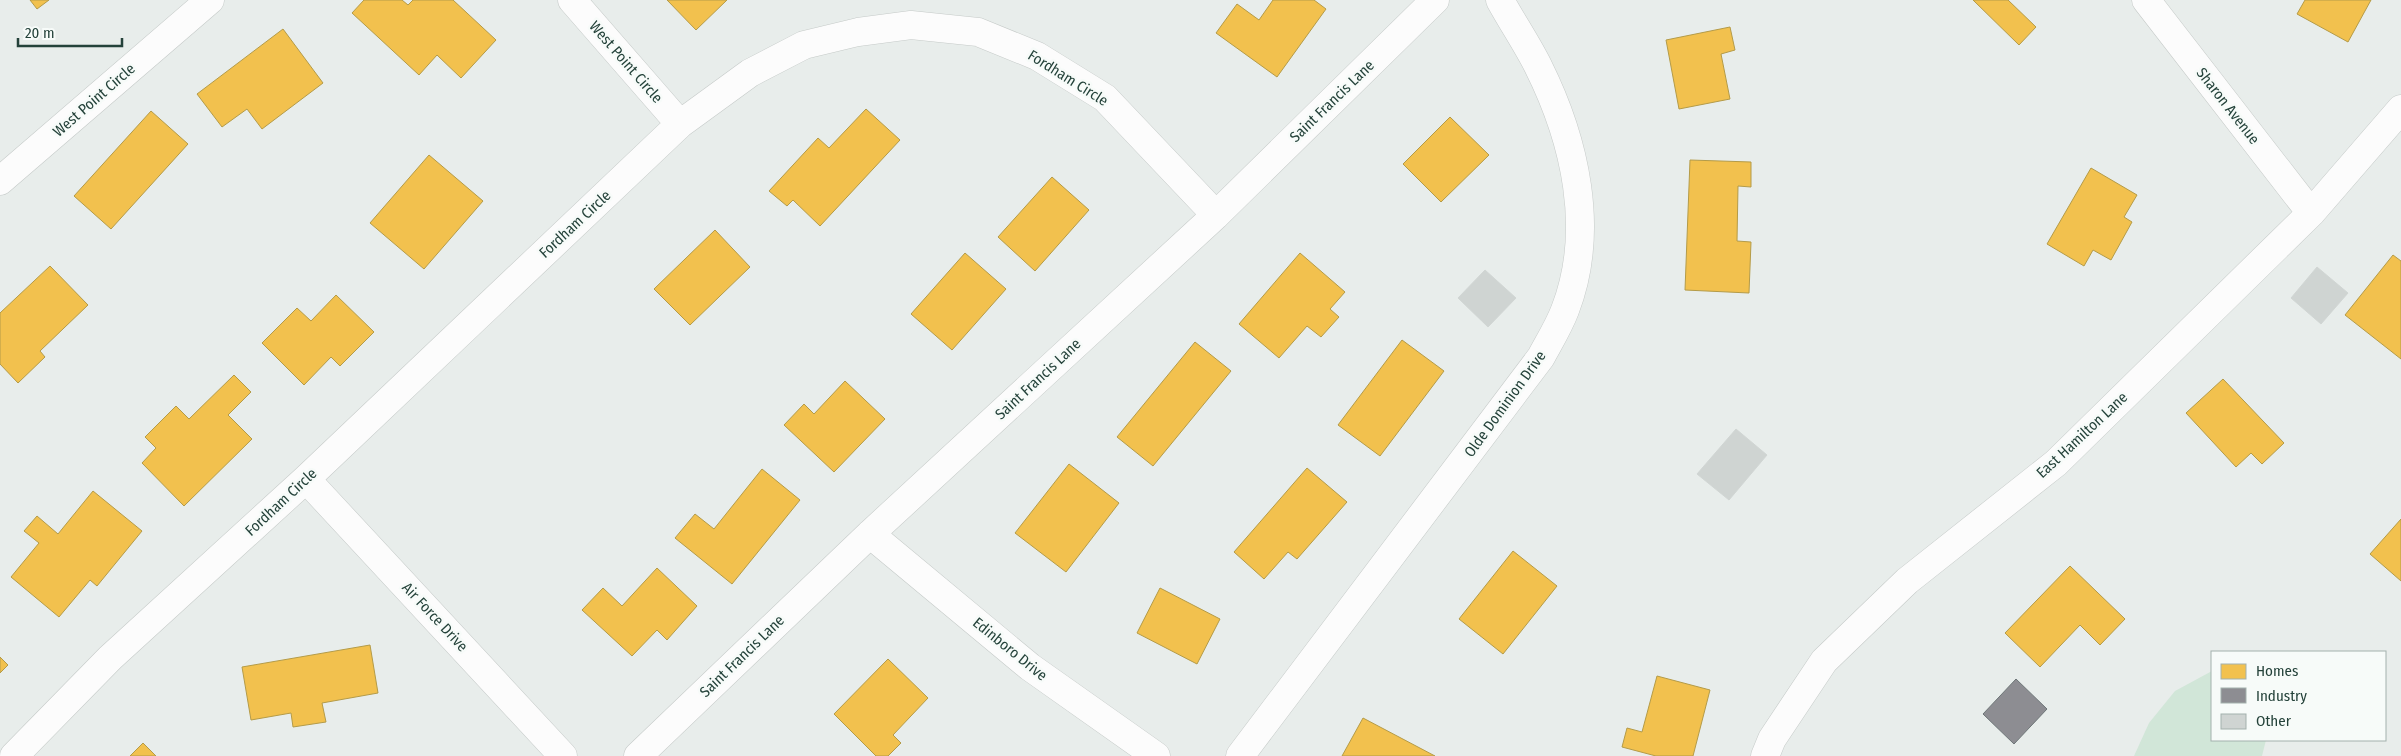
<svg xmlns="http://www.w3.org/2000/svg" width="2401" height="756" font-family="'Fira Sans Condensed',sans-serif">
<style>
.green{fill:#d1e6d8}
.homes{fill:#f2c14e;stroke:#b49b48}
.industry{fill:#8d8d92;stroke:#6e7678}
.building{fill:#cfd4d2;stroke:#d1d6d4}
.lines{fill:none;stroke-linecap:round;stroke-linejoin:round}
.street-casing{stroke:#c5cac8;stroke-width:29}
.street{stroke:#fcfcfc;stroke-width:28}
.labels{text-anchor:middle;stroke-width:5;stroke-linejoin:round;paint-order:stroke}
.street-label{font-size:15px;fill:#24423a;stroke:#f7fbf9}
</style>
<rect width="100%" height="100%" fill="#e8edeb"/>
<path class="green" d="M 2212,671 L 2212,740 L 2266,740 L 2262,756 L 2134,756 L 2149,723 L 2175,691 Z"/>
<path class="homes" d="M 30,0 L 49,0 L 37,9 Z
M 364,0 L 402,0 L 408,5 L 413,0 L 453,0 L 496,40 L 461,78 L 437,55 L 419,75 L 352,13 Z
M 667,0 L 727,0 L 696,30 Z
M 1273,0 L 1314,0 L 1326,9 L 1277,77 L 1216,33 L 1237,4 L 1259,20 Z
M 1973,0 L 2008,0 L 2036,27 L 2019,45 Z
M 2305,0 L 2371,0 L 2348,42 L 2297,14 Z
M 1730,27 L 1735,50 L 1721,54 L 1730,99 L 1679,109 L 1666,40 Z
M 283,29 L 323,83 L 262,129 L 247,109 L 222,127 L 197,94 Z
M 866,109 L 900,140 L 820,226 L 793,200 L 787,206 L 769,191 L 818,138 L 829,148 Z
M 151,111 L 188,144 L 111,229 L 74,196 Z
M 1450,117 L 1489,155 L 1441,202 L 1403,164 Z
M 429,155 L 483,201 L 424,269 L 370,223 Z
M 1690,160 L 1751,162 L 1751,187 L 1738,186 L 1737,241 L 1751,242 L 1749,293 L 1685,290 Z
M 2091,168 L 2137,195 L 2124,217 L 2132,222 L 2111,260 L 2093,250 L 2084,266 L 2047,244 Z
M 1052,177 L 1089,210 L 1035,271 L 998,237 Z
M 715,230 L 750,267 L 690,325 L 654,289 Z
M 965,253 L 1006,289 L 952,350 L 911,314 Z
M 1300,253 L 1345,292 L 1330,309 L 1339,317 L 1321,337 L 1307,326 L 1279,358 L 1239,324 Z
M 2393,255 L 2401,261 L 2401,359 L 2345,315 Z
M 50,266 L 88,305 L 40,351 L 45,357 L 18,383 L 0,364 L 0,313 Z
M 336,295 L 374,332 L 340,366 L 331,357 L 304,385 L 262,343 L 297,308 L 311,321 Z
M 1402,340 L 1444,371 L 1380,456 L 1338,425 Z
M 1195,342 L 1231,371 L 1153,466 L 1117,437 Z
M 234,375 L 251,392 L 228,415 L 252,439 L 184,506 L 142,463 L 156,448 L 145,437 L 176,406 L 189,419 Z
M 2223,379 L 2284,443 L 2262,464 L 2251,453 L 2236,467 L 2186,413 Z
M 845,381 L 885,419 L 834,472 L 784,425 L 804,404 L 814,414 Z
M 1069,464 L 1119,503 L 1066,572 L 1015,533 Z
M 1307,468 L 1347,502 L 1297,559 L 1288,552 L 1264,579 L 1234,552 Z
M 762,469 L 800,500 L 732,584 L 675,538 L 695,514 L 714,529 Z
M 93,491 L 142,531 L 97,586 L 90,580 L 59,617 L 11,577 L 39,543 L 24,531 L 37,516 L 58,534 Z
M 2401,519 L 2401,581 L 2370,554 Z
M 1513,551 L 1557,586 L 1503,654 L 1459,619 Z
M 2070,566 L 2125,619 L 2100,645 L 2080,625 L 2040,667 L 2005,633 Z
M 657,568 L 697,606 L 667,640 L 657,630 L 632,656 L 582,610 L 603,588 L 622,606 Z
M 1160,588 L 1220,619 L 1197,664 L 1137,633 Z
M 370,645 L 378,693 L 322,703 L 326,722 L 293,727 L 291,713 L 251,720 L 242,667 Z
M 0,657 L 8,665 L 0,673 Z
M 888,659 L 928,698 L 893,735 L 901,743 L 888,756 L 876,756 L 834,714 Z
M 1657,676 L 1710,690 L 1693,756 L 1656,756 L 1622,747 L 1627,728 L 1642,732 Z
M 1363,718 L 1435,756 L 1342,756 Z
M 143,743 L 156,756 L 130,756 Z"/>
<path class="industry" d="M 2016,679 L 2047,709 L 2014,744 L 1983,714 Z"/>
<path class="building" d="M 2317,267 L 2348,293 L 2321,324 L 2291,298 Z
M 1485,270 L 1516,298 L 1488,327 L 1458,298 Z
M 1736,429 L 1767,455 L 1729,500 L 1697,474 Z"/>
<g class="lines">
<g class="street-casing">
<path id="street" d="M 572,0 L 680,124
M 2146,0 L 2311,213
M 0,181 L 210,0
M 306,479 L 563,756
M 870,534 L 1030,667 L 1156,756
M 14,756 L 110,658 L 306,479 L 680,124 L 750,73 L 804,45 L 858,32 L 911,25 L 978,32 L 1037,56 L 1105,98 L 1216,215
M 638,756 L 870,534 L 1216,215 L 1435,0
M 1240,756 L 1541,357 C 1549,342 1559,326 1565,310 C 1596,230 1575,140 1538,66 C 1527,44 1512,22 1500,0
M 1765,756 L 1772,739 L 1824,661 L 1907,581 L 2056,463 L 2311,213 L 2401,109"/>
</g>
<use href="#street" class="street"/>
</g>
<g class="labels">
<g class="street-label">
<text transform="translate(626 62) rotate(49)" y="5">West Point Circle</text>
<text transform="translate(1068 78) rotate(32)" y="5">Fordham Circle</text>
<text transform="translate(94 100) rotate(-41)" y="5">West Point Circle</text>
<text transform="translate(1332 101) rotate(-44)" y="5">Saint Francis Lane</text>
<text transform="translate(2228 106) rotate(52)" y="5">Sharon Avenue</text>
<text transform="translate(575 224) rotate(-43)" y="5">Fordham Circle</text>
<text transform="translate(1038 379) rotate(-43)" y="5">Saint Francis Lane</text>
<text transform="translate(1505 404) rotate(-54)" y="5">Olde Dominion Drive</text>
<text transform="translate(2082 435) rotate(-43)" y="5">East Hamilton Lane</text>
<text transform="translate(281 502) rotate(-43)" y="5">Fordham Circle</text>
<text transform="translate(435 617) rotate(47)" y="5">Air Force Drive</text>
<text transform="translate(1010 649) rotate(39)" y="5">Edinboro Drive</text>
<text transform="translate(742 656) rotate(-44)" y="5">Saint Francis Lane</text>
</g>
</g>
<rect x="2211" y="651" width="175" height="90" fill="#f7fbf9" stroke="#a3b1ad"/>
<rect x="2221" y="664" width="25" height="15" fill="#f2c14e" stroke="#a3b1ad"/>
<text x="2256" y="676" font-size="15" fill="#24423a">Homes</text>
<rect x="2221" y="688" width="25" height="15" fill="#8d8d92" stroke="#a3b1ad"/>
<text x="2256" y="701" font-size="15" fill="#24423a">Industry</text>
<rect x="2221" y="714" width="25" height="15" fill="#cfd4d2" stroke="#a3b1ad"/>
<text x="2256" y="726" font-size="15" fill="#24423a">Other</text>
<path d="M18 38v8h104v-8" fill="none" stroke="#24423a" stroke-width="2.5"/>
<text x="25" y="38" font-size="15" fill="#24423a" stroke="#f7fbf9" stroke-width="4" paint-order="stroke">20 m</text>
</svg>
